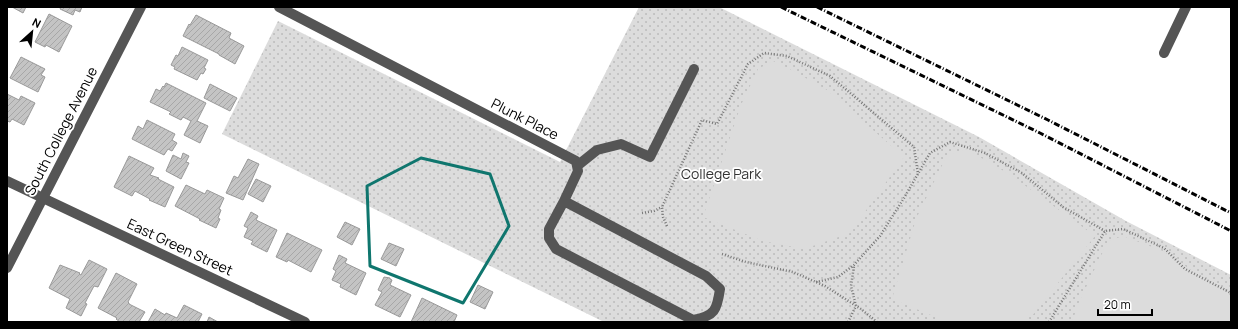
<svg xmlns="http://www.w3.org/2000/svg" width="1238" height="329" font-family="Manrope,sans-serif">
<style>
.green{fill:url(#green-dots)}
.pitch{fill:#dcdcdc}
.building{fill:url(#building-hatch);stroke:#999}
.lines{fill:none;stroke-linecap:round;stroke-linejoin:round}
.path{stroke:#777;stroke-width:2.5;stroke-dasharray:1 2;stroke-linecap:butt}
.minor{stroke:#555;stroke-width:10}
.rail{stroke:#000;stroke-width:3;stroke-dasharray:6 2 1 2;stroke-linecap:butt}
.marked{fill:none;stroke:#0f766e;stroke-width:3;stroke-linejoin:round}
.labels{text-anchor:middle;stroke-width:3.5;stroke-linejoin:round;paint-order:stroke}
.street-label{font-size:14px;fill:#000;stroke:#fff}
.park-label{font-size:14px;fill:#333;stroke:#fff}
</style>
<defs>
<pattern id="green-dots" width="8" height="8" patternUnits="userSpaceOnUse"><rect width="8" height="8" fill="#dcdcdc"/><path d="M2 2h.1M6 6h.1" fill="none" stroke="#bbb" stroke-width="1.8" stroke-linecap="round"/></pattern>
<pattern id="building-hatch" width="6" height="6" patternUnits="userSpaceOnUse"><rect width="6" height="6" fill="#c4c4c4"/><path d="M-1 1l2-2M0 6l6-6M5 7l2-2" fill="none" stroke="#a7a7a7"/></pattern>
</defs>
<rect width="100%" height="100%" fill="#fff"/>
<path class="green" d="M 639,7 L 719,7 L 979,137 L 1126,221 L 1231,275 L 1231,322 L 604,322 L 222,134 L 278,21 L 560,162 Z"/>
<path class="pitch" d="M 773,61 L 788,68 L 827,90 L 904,157 L 850,233 L 804,249 L 763,241 L 703,217 L 741,105 L 758,69 Z
M 966,149 L 1009,174 L 1095,236 L 1032,316 L 1017,322 L 951,322 L 943,320 L 892,299 L 916,219 L 947,155 Z
M 1123,236 L 1163,251 L 1231,297 L 1231,322 L 1072,322 L 1079,302 L 1108,241 Z"/>
<path class="building" d="M 12,7 L 26,7 L 23,13 Z
M 61,7 L 82,7 L 80,12 L 75,10 L 73,15 L 60,9 Z
M 49,14 L 72,26 L 59,52 L 46,45 L 45,47 L 35,42 Z
M 196,15 L 231,33 L 229,38 L 244,46 L 235,64 L 219,55 L 219,54 L 183,36 L 189,24 L 190,25 Z
M 182,47 L 208,60 L 204,68 L 206,69 L 203,74 L 201,73 L 197,80 L 174,69 L 175,67 L 171,65 L 176,55 L 178,56 Z
M 21,57 L 45,69 L 41,75 L 45,77 L 38,92 L 10,78 Z
M 166,83 L 206,103 L 197,121 L 208,126 L 200,143 L 184,135 L 191,121 L 183,117 L 181,120 L 169,114 L 171,112 L 150,102 L 156,89 L 160,91 L 163,86 L 164,87 Z
M 210,84 L 237,98 L 230,111 L 204,98 Z
M 7,94 L 19,100 L 21,96 L 35,103 L 24,125 L 12,119 L 10,122 L 7,121 Z
M 147,120 L 175,134 L 172,140 L 177,143 L 172,151 L 168,149 L 164,155 L 132,139 L 138,126 L 143,129 Z
M 183,153 L 189,156 L 186,162 L 189,163 L 181,179 L 166,171 L 173,155 L 181,159 Z
M 129,156 L 154,168 L 150,175 L 159,178 L 158,179 L 174,187 L 165,207 L 149,200 L 150,199 L 135,191 L 132,196 L 114,187 Z
M 248,159 L 259,164 L 243,200 L 226,193 L 234,176 L 238,178 Z
M 256,179 L 271,186 L 263,202 L 248,194 Z
M 186,185 L 205,194 L 207,190 L 224,198 L 219,209 L 221,210 L 218,218 L 220,219 L 216,228 L 199,220 L 200,219 L 175,206 Z
M 251,212 L 258,216 L 256,220 L 277,230 L 267,252 L 251,244 L 253,241 L 244,237 L 248,228 L 244,226 Z
M 345,222 L 360,229 L 352,245 L 337,237 Z
M 287,233 L 322,250 L 311,272 L 288,260 L 287,262 L 276,257 Z
M 389,243 L 404,249 L 396,266 L 381,259 Z
M 339,255 L 347,259 L 345,263 L 366,273 L 356,295 L 340,287 L 341,284 L 332,280 L 336,271 L 333,269 Z
M 89,260 L 107,269 L 98,287 L 94,286 L 85,303 L 87,304 L 81,316 L 66,308 L 70,299 L 49,288 L 60,265 L 80,273 L 79,274 L 81,275 Z
M 116,273 L 137,284 L 128,302 L 129,303 L 129,304 L 145,312 L 139,322 L 120,322 L 116,319 L 117,318 L 98,308 Z
M 384,277 L 390,278 L 390,279 L 392,280 L 390,285 L 411,295 L 400,317 L 375,305 L 382,292 L 378,290 Z
M 478,285 L 493,292 L 485,309 L 470,302 Z
M 422,298 L 457,315 L 454,322 L 411,322 Z
M 184,305 L 202,314 L 198,322 L 148,322 L 155,309 L 165,315 L 166,313 L 177,318 Z
M 209,317 L 218,322 L 207,322 Z"/>
<g class="lines">
<path class="path" d="M 642,213 L 654,211 L 662,207
M 667,226 L 663,217 L 662,207 L 702,120 L 717,124 L 748,64 L 764,53 L 787,56 L 830,76 L 914,147 L 918,174
M 722,254 L 746,262 L 793,272 L 825,286 L 861,309 L 877,322
M 816,282 L 838,277 L 854,265 L 880,236 L 904,198 L 930,153 L 950,142 L 985,153 L 1022,173 L 1063,207 L 1105,231
M 848,322 L 856,306 L 851,286 L 854,266
M 1049,322 L 1105,231 L 1123,229 L 1164,248 L 1185,269 L 1231,293"/>
<path class="minor" d="M 279,7 L 576,161 L 578,171 L 564,201 L 706,276 L 720,289 C 717,310 715,316 693,320 L 556,249 L 549,238 L 549,229 L 564,201
M 1164,53 L 1186,7
M 577,166 L 597,150 L 621,144 L 650,157 L 694,69
M 7,181 L 305,322
M 7,268 L 141,7"/>
<path class="rail" d="M 781,7 L 1040,133 L 1231,231
M 817,7 L 1048,120 L 1231,213"/>
</g>
<path class="marked" d="M 421,158 L 490,174 L 509,226 L 463,303 L 370,266 L 367,186 Z"/>
<g class="labels">
<g class="street-label">
<text transform="translate(525 119) rotate(27)" y="5">Plunk Place</text>
<text transform="translate(61 131) rotate(-63)" y="5">South College Avenue</text>
<text transform="translate(180 247) rotate(25)" y="5">East Green Street</text>
</g>
<g class="park-label">
<text x="721" y="179">College Park</text>
</g>
</g>
<rect width="1238" height="329" fill="none" stroke="#000000" stroke-width="16"/>
<g transform="translate(32 32) rotate(27)" stroke="#ffffff" stroke-width="3" paint-order="stroke">
<path d="M0-3L7 15L0 10L-7 15Z" fill="#000000"/>
<text y="-6" font-size="11" font-weight="bold" text-anchor="middle" fill="#000000">N</text>
</g>
<path d="M1098 309v6h54v-6" fill="none" stroke="#000000" stroke-width="2"/>
<text x="1104" y="309" font-size="12" fill="#000000" stroke="#ffffff" stroke-width="3" paint-order="stroke">20 m</text>
</svg>
